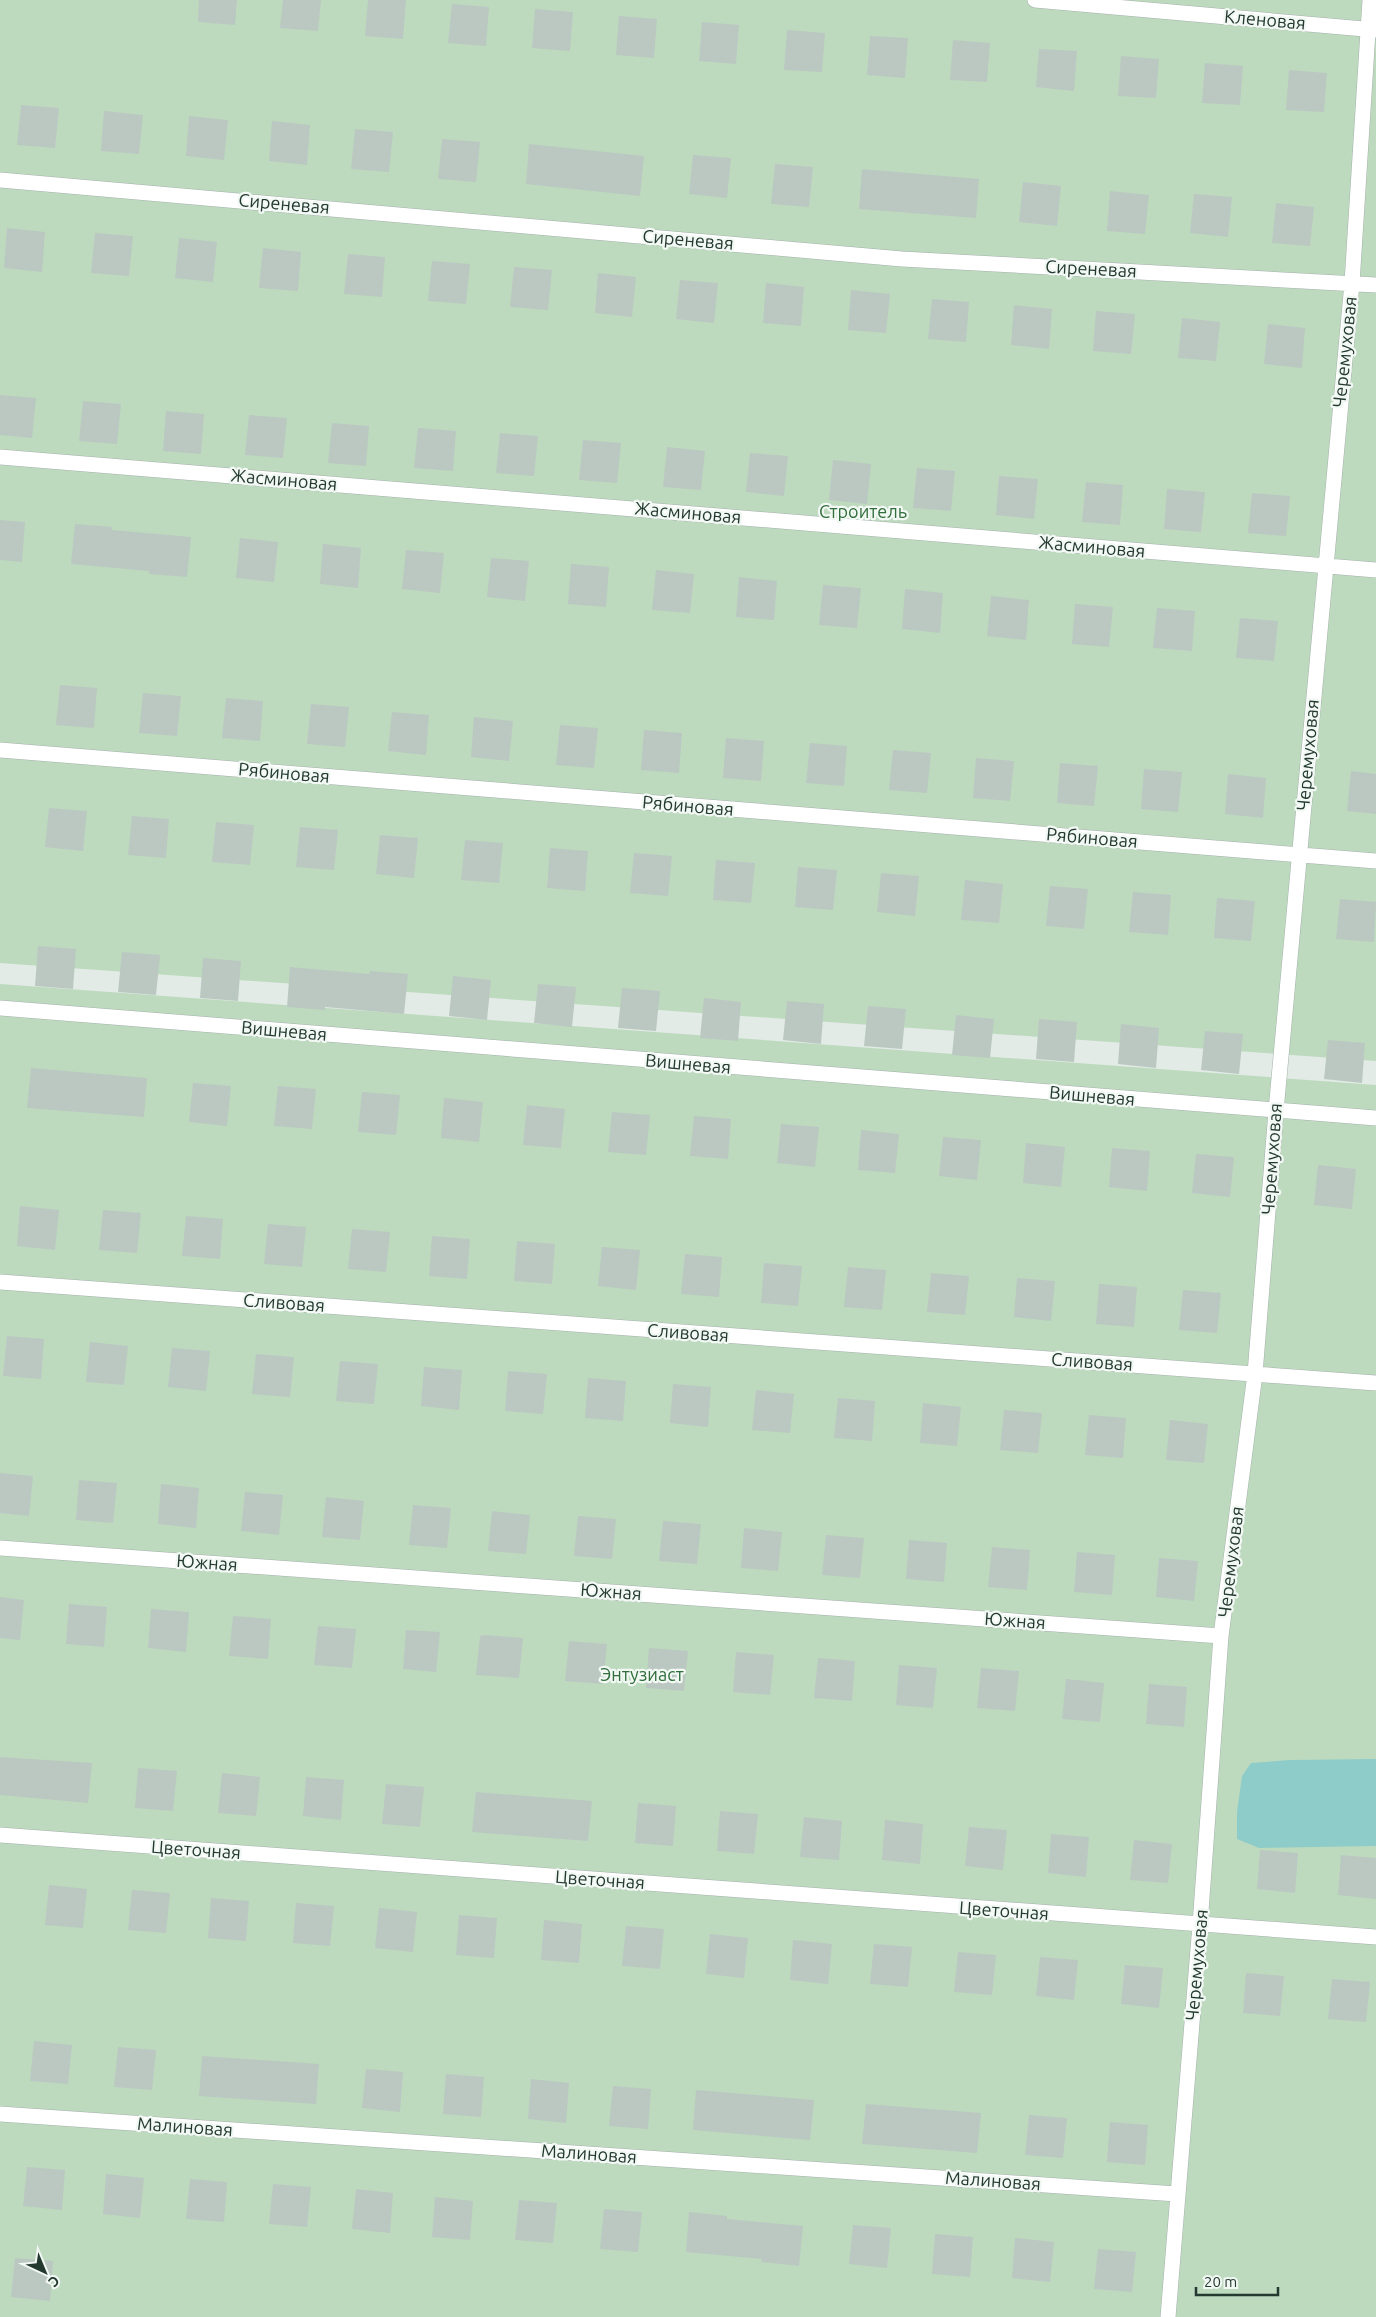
<svg xmlns="http://www.w3.org/2000/svg" width="1376" height="2317" font-family="Ubuntu,sans-serif">
<style>
.green{fill:#bddabf}
.water{fill:#8eccc9}
.building{fill:#bbc8c1}
.lines{fill:none;stroke-linecap:round;stroke-linejoin:round}
.street-casing{stroke:#a5b2ab;stroke-width:16}
.street{stroke:#fff;stroke-width:15}
.labels{text-anchor:middle;stroke-width:4.5;stroke-linejoin:round;paint-order:stroke}
.street-label{font-size:18px;fill:#243a30;stroke:#f2f8f4}
.park-label{font-size:18px;fill:#316e3c;stroke:#f2f8f4}
</style>
<rect width="100%" height="100%" fill="#e2ebe5"/>
<path class="green" d="M 0,0 L 1376,0 L 1376,1061 L 0,963 Z
M 0,984 L 1376,1085 L 1376,2317 L 0,2317 Z"/>
<path class="water" d="M 1376,1759 L 1376,1846 L 1259,1848 L 1237,1839 L 1237,1812 L 1242,1776 L 1251,1763 L 1290,1760 Z"/>
<path class="building" d="M 199,0 L 237,0 L 235,25 L 198,22 Z
M 283,0 L 321,0 L 318,31 L 280,28 Z
M 368,0 L 406,0 L 403,39 L 365,36 Z
M 452,4 L 489,7 L 486,46 L 448,43 Z
M 535,9 L 573,12 L 570,51 L 532,48 Z
M 619,16 L 657,19 L 654,58 L 616,55 Z
M 702,22 L 739,25 L 736,64 L 699,61 Z
M 787,30 L 825,33 L 822,72 L 784,70 Z
M 870,36 L 908,38 L 905,78 L 867,75 Z
M 953,40 L 990,43 L 987,82 L 950,80 Z
M 1039,49 L 1077,51 L 1074,91 L 1036,87 Z
M 1121,56 L 1159,59 L 1156,98 L 1118,96 Z
M 1205,63 L 1243,66 L 1240,105 L 1202,103 Z
M 1289,70 L 1327,73 L 1324,112 L 1286,110 Z
M 21,105 L 59,108 L 55,148 L 17,145 Z
M 104,111 L 143,115 L 139,154 L 101,151 Z
M 189,116 L 228,120 L 224,160 L 186,156 Z
M 272,121 L 310,125 L 307,165 L 269,161 Z
M 355,129 L 393,132 L 389,172 L 351,169 Z
M 442,139 L 480,142 L 476,182 L 438,179 Z
M 529,144 L 644,156 L 640,196 L 526,184 Z
M 693,155 L 731,158 L 727,198 L 689,194 Z
M 775,164 L 813,167 L 809,207 L 771,204 Z
M 862,169 L 979,179 L 976,218 L 859,209 Z
M 1023,182 L 1061,186 L 1057,226 L 1019,222 Z
M 1110,191 L 1149,195 L 1145,234 L 1107,231 Z
M 1194,194 L 1232,197 L 1228,237 L 1190,233 Z
M 1276,203 L 1314,207 L 1310,246 L 1272,243 Z
M 7,228 L 45,232 L 42,272 L 4,268 Z
M 95,233 L 133,236 L 129,276 L 91,273 Z
M 179,238 L 217,242 L 213,282 L 175,278 Z
M 263,248 L 301,252 L 298,291 L 259,288 Z
M 348,254 L 385,257 L 382,297 L 344,294 Z
M 432,261 L 470,264 L 466,304 L 428,301 Z
M 514,267 L 552,270 L 548,310 L 510,307 Z
M 598,273 L 636,277 L 632,317 L 595,313 Z
M 680,280 L 718,283 L 714,323 L 676,319 Z
M 766,283 L 804,287 L 801,326 L 763,323 Z
M 851,290 L 890,294 L 886,333 L 848,330 Z
M 932,299 L 969,302 L 966,342 L 928,339 Z
M 1014,305 L 1052,309 L 1049,349 L 1011,345 Z
M 1096,311 L 1135,314 L 1131,354 L 1093,351 Z
M 1182,318 L 1220,322 L 1216,361 L 1178,358 Z
M 1268,324 L 1305,328 L 1302,368 L 1264,364 Z
M 0,395 L 36,398 L 32,438 L 0,435 Z
M 83,401 L 121,404 L 117,444 L 79,441 Z
M 166,411 L 204,414 L 201,454 L 163,451 Z
M 249,415 L 287,418 L 283,458 L 245,455 Z
M 332,423 L 369,426 L 366,466 L 328,463 Z
M 418,428 L 456,431 L 453,471 L 414,468 Z
M 500,433 L 538,436 L 534,476 L 496,473 Z
M 583,440 L 621,443 L 617,483 L 579,480 Z
M 667,447 L 705,451 L 701,490 L 663,487 Z
M 750,453 L 788,456 L 784,496 L 746,492 Z
M 833,460 L 871,464 L 867,504 L 829,500 Z
M 917,468 L 955,471 L 951,511 L 913,508 Z
M 999,476 L 1038,479 L 1034,519 L 996,515 Z
M 1086,482 L 1123,485 L 1120,525 L 1082,522 Z
M 1167,489 L 1205,492 L 1201,532 L 1164,529 Z
M 1252,493 L 1290,496 L 1286,536 L 1248,533 Z
M 0,520 L 25,522 L 22,562 L 0,560 Z
M 75,524 L 112,527 L 112,530 L 191,537 L 187,577 L 149,574 L 149,571 L 71,564 Z
M 240,538 L 278,542 L 274,582 L 236,578 Z
M 323,544 L 361,548 L 358,588 L 320,584 Z
M 406,550 L 444,553 L 440,593 L 402,589 Z
M 491,558 L 529,561 L 525,601 L 487,597 Z
M 571,564 L 609,567 L 606,607 L 568,604 Z
M 656,570 L 694,574 L 690,613 L 652,610 Z
M 739,577 L 777,581 L 774,620 L 736,617 Z
M 823,585 L 861,588 L 857,628 L 819,625 Z
M 905,589 L 943,593 L 940,633 L 902,629 Z
M 991,596 L 1029,600 L 1026,640 L 987,636 Z
M 1075,604 L 1113,607 L 1109,647 L 1072,644 Z
M 1157,608 L 1195,611 L 1192,651 L 1153,648 Z
M 1240,618 L 1278,621 L 1274,661 L 1236,658 Z
M 60,685 L 97,688 L 94,728 L 56,725 Z
M 143,693 L 181,696 L 177,736 L 139,733 Z
M 226,698 L 263,701 L 260,741 L 222,738 Z
M 311,704 L 349,707 L 345,747 L 307,744 Z
M 392,712 L 429,715 L 426,755 L 388,751 Z
M 474,717 L 513,721 L 509,761 L 471,757 Z
M 560,725 L 598,728 L 594,768 L 556,765 Z
M 644,730 L 682,733 L 679,773 L 641,770 Z
M 726,738 L 764,741 L 761,781 L 723,778 Z
M 810,743 L 847,746 L 844,786 L 806,783 Z
M 893,750 L 931,753 L 927,793 L 889,790 Z
M 976,758 L 1014,761 L 1010,801 L 973,798 Z
M 1060,763 L 1098,766 L 1094,806 L 1057,803 Z
M 1144,769 L 1182,772 L 1178,812 L 1141,809 Z
M 1351,771 L 1376,774 L 1376,814 L 1347,811 Z
M 1228,774 L 1266,778 L 1263,818 L 1225,814 Z
M 49,808 L 87,811 L 83,851 L 45,847 Z
M 132,816 L 169,819 L 166,858 L 128,855 Z
M 216,822 L 254,825 L 250,865 L 212,862 Z
M 300,827 L 338,830 L 334,870 L 296,867 Z
M 380,835 L 418,838 L 414,878 L 376,874 Z
M 465,840 L 503,843 L 499,883 L 461,880 Z
M 550,848 L 588,851 L 585,891 L 547,888 Z
M 634,853 L 672,856 L 668,896 L 630,893 Z
M 716,860 L 755,863 L 751,903 L 713,900 Z
M 798,867 L 837,870 L 833,910 L 795,907 Z
M 881,873 L 919,876 L 915,916 L 877,912 Z
M 965,880 L 1003,884 L 999,923 L 961,920 Z
M 1050,886 L 1088,889 L 1084,929 L 1046,926 Z
M 1133,892 L 1171,895 L 1168,935 L 1129,932 Z
M 1217,898 L 1255,901 L 1251,941 L 1214,938 Z
M 1340,899 L 1376,902 L 1374,942 L 1336,939 Z
M 38,946 L 76,949 L 73,989 L 35,986 Z
M 122,952 L 160,955 L 156,995 L 118,992 Z
M 203,958 L 241,961 L 238,1001 L 200,998 Z
M 290,967 L 369,974 L 370,971 L 408,974 L 404,1014 L 325,1007 L 325,1010 L 287,1007 Z
M 453,976 L 491,980 L 487,1020 L 449,1016 Z
M 538,984 L 576,987 L 572,1027 L 534,1023 Z
M 622,988 L 660,991 L 656,1031 L 618,1028 Z
M 704,998 L 741,1002 L 738,1041 L 700,1038 Z
M 787,1001 L 824,1004 L 821,1044 L 783,1040 Z
M 868,1006 L 906,1009 L 902,1049 L 864,1046 Z
M 956,1015 L 994,1019 L 990,1058 L 952,1055 Z
M 1039,1019 L 1077,1022 L 1074,1062 L 1036,1059 Z
M 1121,1024 L 1159,1028 L 1156,1068 L 1118,1064 Z
M 1205,1031 L 1243,1034 L 1239,1074 L 1201,1070 Z
M 1328,1040 L 1365,1043 L 1362,1083 L 1324,1079 Z
M 31,1068 L 147,1078 L 144,1117 L 27,1108 Z
M 193,1083 L 231,1086 L 227,1126 L 189,1122 Z
M 278,1086 L 316,1089 L 312,1129 L 274,1126 Z
M 362,1092 L 400,1095 L 396,1135 L 358,1132 Z
M 444,1098 L 483,1102 L 479,1142 L 441,1138 Z
M 527,1105 L 565,1109 L 561,1148 L 523,1145 Z
M 612,1112 L 650,1115 L 646,1155 L 608,1152 Z
M 694,1116 L 731,1119 L 728,1159 L 690,1156 Z
M 781,1124 L 819,1127 L 815,1167 L 777,1163 Z
M 861,1130 L 899,1134 L 895,1173 L 858,1170 Z
M 943,1137 L 981,1140 L 977,1180 L 939,1176 Z
M 1026,1143 L 1065,1147 L 1061,1187 L 1023,1183 Z
M 1112,1148 L 1150,1151 L 1147,1191 L 1109,1187 Z
M 1196,1154 L 1234,1157 L 1230,1197 L 1192,1193 Z
M 1318,1165 L 1356,1169 L 1352,1209 L 1314,1205 Z
M 20,1206 L 59,1210 L 55,1250 L 17,1246 Z
M 103,1210 L 141,1213 L 137,1253 L 99,1250 Z
M 186,1216 L 223,1219 L 220,1259 L 182,1256 Z
M 268,1224 L 306,1227 L 302,1267 L 264,1264 Z
M 352,1229 L 390,1232 L 386,1272 L 348,1269 Z
M 432,1236 L 470,1239 L 467,1279 L 429,1276 Z
M 517,1241 L 555,1244 L 552,1284 L 514,1281 Z
M 602,1247 L 640,1250 L 636,1290 L 598,1286 Z
M 685,1254 L 722,1257 L 719,1297 L 681,1294 Z
M 764,1263 L 802,1266 L 798,1306 L 761,1303 Z
M 848,1267 L 886,1270 L 882,1310 L 844,1307 Z
M 931,1273 L 969,1276 L 965,1315 L 927,1312 Z
M 1017,1278 L 1055,1281 L 1051,1321 L 1014,1317 Z
M 1099,1284 L 1137,1287 L 1134,1327 L 1096,1324 Z
M 1183,1290 L 1221,1293 L 1217,1333 L 1179,1330 Z
M 7,1336 L 44,1339 L 41,1379 L 3,1376 Z
M 90,1342 L 128,1346 L 124,1385 L 86,1382 Z
M 172,1348 L 210,1351 L 206,1391 L 168,1387 Z
M 256,1354 L 294,1357 L 290,1397 L 252,1394 Z
M 340,1361 L 378,1364 L 374,1404 L 336,1401 Z
M 424,1367 L 462,1370 L 459,1410 L 421,1406 Z
M 508,1371 L 547,1374 L 543,1414 L 505,1411 Z
M 588,1378 L 626,1381 L 623,1421 L 585,1418 Z
M 673,1384 L 711,1387 L 708,1427 L 670,1423 Z
M 756,1390 L 794,1394 L 790,1433 L 752,1430 Z
M 838,1398 L 875,1401 L 872,1441 L 834,1438 Z
M 923,1403 L 961,1407 L 957,1446 L 920,1443 Z
M 1004,1410 L 1042,1413 L 1038,1453 L 1000,1450 Z
M 1089,1415 L 1126,1418 L 1123,1458 L 1085,1455 Z
M 1170,1420 L 1208,1424 L 1204,1463 L 1166,1460 Z
M 0,1473 L 33,1476 L 29,1516 L 0,1513 Z
M 79,1480 L 117,1483 L 113,1523 L 76,1520 Z
M 161,1484 L 199,1488 L 196,1528 L 158,1524 Z
M 245,1492 L 283,1495 L 279,1535 L 241,1531 Z
M 326,1497 L 364,1501 L 360,1540 L 322,1537 Z
M 413,1505 L 451,1508 L 447,1548 L 409,1545 Z
M 492,1511 L 530,1515 L 526,1554 L 488,1551 Z
M 578,1516 L 616,1519 L 612,1559 L 574,1556 Z
M 663,1521 L 701,1524 L 697,1564 L 659,1561 Z
M 744,1528 L 782,1532 L 778,1571 L 741,1568 Z
M 826,1535 L 864,1538 L 860,1578 L 822,1575 Z
M 909,1540 L 947,1543 L 944,1582 L 906,1579 Z
M 992,1547 L 1030,1550 L 1027,1590 L 988,1587 Z
M 1077,1552 L 1115,1555 L 1112,1595 L 1074,1592 Z
M 1159,1558 L 1198,1561 L 1194,1601 L 1156,1597 Z
M 0,1597 L 24,1600 L 20,1640 L 0,1638 Z
M 69,1604 L 107,1607 L 104,1647 L 66,1644 Z
M 151,1609 L 189,1612 L 186,1652 L 148,1648 Z
M 233,1616 L 271,1619 L 268,1659 L 229,1656 Z
M 318,1626 L 356,1629 L 352,1668 L 314,1665 Z
M 406,1630 L 440,1632 L 436,1672 L 403,1669 Z
M 485,1635 L 523,1638 L 519,1678 L 476,1675 L 480,1636 Z
M 569,1641 L 607,1644 L 603,1684 L 565,1681 Z
M 649,1648 L 688,1651 L 684,1691 L 646,1688 Z
M 736,1652 L 774,1655 L 770,1695 L 733,1692 Z
M 818,1658 L 855,1661 L 852,1701 L 814,1698 Z
M 899,1665 L 937,1668 L 933,1708 L 896,1705 Z
M 981,1668 L 1019,1671 L 1015,1711 L 977,1708 Z
M 1066,1679 L 1104,1683 L 1100,1722 L 1062,1719 Z
M 1149,1684 L 1187,1687 L 1184,1727 L 1146,1724 Z
M 0,1757 L 92,1763 L 88,1803 L 0,1795 Z
M 138,1768 L 177,1771 L 173,1811 L 135,1808 Z
M 222,1773 L 260,1777 L 256,1816 L 218,1813 Z
M 306,1777 L 344,1780 L 341,1820 L 303,1816 Z
M 386,1784 L 424,1787 L 420,1827 L 382,1824 Z
M 476,1792 L 592,1801 L 588,1841 L 472,1832 Z
M 638,1803 L 676,1806 L 673,1846 L 635,1843 Z
M 720,1811 L 758,1814 L 754,1854 L 717,1851 Z
M 804,1817 L 842,1821 L 839,1860 L 800,1857 Z
M 885,1820 L 923,1824 L 920,1864 L 882,1860 Z
M 969,1827 L 1007,1830 L 1003,1870 L 965,1866 Z
M 1051,1834 L 1089,1837 L 1086,1877 L 1048,1873 Z
M 1134,1840 L 1172,1844 L 1168,1883 L 1130,1880 Z
M 1260,1850 L 1298,1853 L 1295,1893 L 1257,1889 Z
M 1341,1855 L 1376,1858 L 1376,1899 L 1338,1895 Z
M 49,1885 L 87,1889 L 83,1928 L 45,1925 Z
M 132,1890 L 170,1893 L 166,1933 L 128,1930 Z
M 211,1898 L 249,1901 L 246,1941 L 208,1938 Z
M 296,1903 L 334,1906 L 330,1946 L 293,1943 Z
M 379,1908 L 417,1912 L 413,1952 L 375,1948 Z
M 459,1915 L 497,1918 L 494,1958 L 456,1955 Z
M 544,1920 L 582,1924 L 579,1963 L 541,1960 Z
M 626,1926 L 664,1929 L 660,1969 L 622,1966 Z
M 710,1934 L 748,1938 L 744,1978 L 706,1974 Z
M 793,1940 L 832,1944 L 828,1984 L 790,1980 Z
M 874,1944 L 912,1947 L 908,1987 L 870,1984 Z
M 958,1952 L 996,1955 L 992,1995 L 954,1992 Z
M 1040,1957 L 1078,1960 L 1074,2000 L 1036,1996 Z
M 1125,1965 L 1163,1968 L 1159,2008 L 1121,2004 Z
M 1246,1973 L 1284,1976 L 1280,2016 L 1243,2013 Z
M 1332,1979 L 1370,1982 L 1366,2022 L 1328,2019 Z
M 34,2041 L 72,2045 L 68,2084 L 30,2081 Z
M 118,2047 L 156,2050 L 152,2090 L 114,2087 Z
M 202,2056 L 319,2064 L 316,2104 L 199,2096 Z
M 366,2069 L 403,2072 L 400,2112 L 362,2108 Z
M 446,2074 L 484,2077 L 481,2117 L 443,2114 Z
M 531,2079 L 569,2083 L 566,2123 L 528,2119 Z
M 613,2086 L 651,2089 L 648,2129 L 609,2126 Z
M 696,2090 L 814,2100 L 810,2140 L 693,2130 Z
M 866,2104 L 981,2113 L 977,2153 L 862,2144 Z
M 1029,2115 L 1067,2118 L 1063,2158 L 1025,2155 Z
M 1110,2122 L 1148,2125 L 1145,2165 L 1107,2162 Z
M 27,2167 L 65,2170 L 62,2210 L 23,2206 Z
M 106,2174 L 144,2178 L 140,2218 L 103,2214 Z
M 190,2179 L 227,2182 L 224,2222 L 186,2219 Z
M 273,2184 L 311,2187 L 307,2227 L 269,2224 Z
M 356,2189 L 393,2193 L 390,2233 L 352,2229 Z
M 435,2197 L 473,2201 L 470,2240 L 432,2237 Z
M 519,2200 L 557,2203 L 553,2243 L 515,2240 Z
M 604,2209 L 642,2212 L 638,2252 L 600,2249 Z
M 689,2212 L 727,2216 L 727,2219 L 803,2226 L 799,2266 L 761,2262 L 762,2259 L 686,2252 Z
M 853,2225 L 891,2228 L 887,2268 L 849,2264 Z
M 935,2234 L 973,2237 L 970,2277 L 932,2274 Z
M 1015,2238 L 1054,2242 L 1050,2282 L 1012,2278 Z
M 1098,2249 L 1136,2252 L 1132,2292 L 1094,2289 Z
M 15,2258 L 53,2261 L 50,2301 L 11,2297 Z"/>
<g class="lines">
<g class="street-casing">
<path id="street" d="M 1035,0 L 1376,30
M 0,180 L 902,259 L 1376,285
M 0,457 L 1376,570
M 0,750 L 1376,861
M 0,1008 L 1376,1118
M 0,1282 L 1376,1383
M 0,1548 L 1221,1636
M 0,1835 L 1376,1937
M 0,2114 L 1177,2194
M 1168,2317 L 1200,1925 L 1221,1636 L 1255,1374 L 1276,1111 L 1352,283 L 1370,0"/>
</g>
<use href="#street" class="street"/>
</g>
<g class="labels">
<g class="street-label">
<text transform="translate(1265 20) rotate(5)" y="6">Кленовая</text>
<text transform="translate(284 204) rotate(5)" y="6">Сиреневая</text>
<text transform="translate(688 240) rotate(5)" y="6">Сиреневая</text>
<text transform="translate(1091 269) rotate(3)" y="6">Сиреневая</text>
<text transform="translate(1345 352) rotate(-84)" y="6">Черемуховая</text>
<text transform="translate(284 480) rotate(5)" y="6">Жасминовая</text>
<text transform="translate(688 513) rotate(5)" y="6">Жасминовая</text>
<text transform="translate(1092 547) rotate(5)" y="6">Жасминовая</text>
<text transform="translate(1308 755) rotate(-85)" y="6">Черемуховая</text>
<text transform="translate(284 773) rotate(5)" y="6">Рябиновая</text>
<text transform="translate(688 806) rotate(5)" y="6">Рябиновая</text>
<text transform="translate(1092 838) rotate(5)" y="6">Рябиновая</text>
<text transform="translate(284 1031) rotate(5)" y="6">Вишневая</text>
<text transform="translate(688 1064) rotate(5)" y="6">Вишневая</text>
<text transform="translate(1092 1096) rotate(5)" y="6">Вишневая</text>
<text transform="translate(1272 1159) rotate(-86)" y="6">Черемуховая</text>
<text transform="translate(284 1303) rotate(4)" y="6">Сливовая</text>
<text transform="translate(688 1333) rotate(4)" y="6">Сливовая</text>
<text transform="translate(1092 1362) rotate(4)" y="6">Сливовая</text>
<text transform="translate(1231 1562) rotate(-83)" y="6">Черемуховая</text>
<text transform="translate(207 1563) rotate(4)" y="6">Южная</text>
<text transform="translate(611 1592) rotate(4)" y="6">Южная</text>
<text transform="translate(1015 1621) rotate(4)" y="6">Южная</text>
<text transform="translate(196 1850) rotate(4)" y="6">Цветочная</text>
<text transform="translate(600 1880) rotate(4)" y="6">Цветочная</text>
<text transform="translate(1004 1911) rotate(4)" y="6">Цветочная</text>
<text transform="translate(1197 1965) rotate(-85)" y="6">Черемуховая</text>
<text transform="translate(185 2127) rotate(4)" y="6">Малиновая</text>
<text transform="translate(589 2154) rotate(4)" y="6">Малиновая</text>
<text transform="translate(993 2181) rotate(4)" y="6">Малиновая</text>
</g>
<g class="park-label">
<text x="863" y="518">Строитель</text>
<text x="642" y="1681">Энтузиаст</text>
</g>
</g>
<g transform="translate(45 2272) rotate(136)" stroke="#f2f8f4" stroke-width="4" paint-order="stroke">
<path d="M0-4L9 19L0 12L-9 19Z" fill="#243a30"/>
<text y="-8" font-size="14" font-weight="bold" text-anchor="middle" fill="#243a30">С</text>
</g>
<path d="M1196 2287v8h82v-8" fill="none" stroke="#243a30" stroke-width="2.5"/>
<text x="1204" y="2287" font-size="15" fill="#243a30" stroke="#f2f8f4" stroke-width="4" paint-order="stroke">20 m</text>
</svg>
